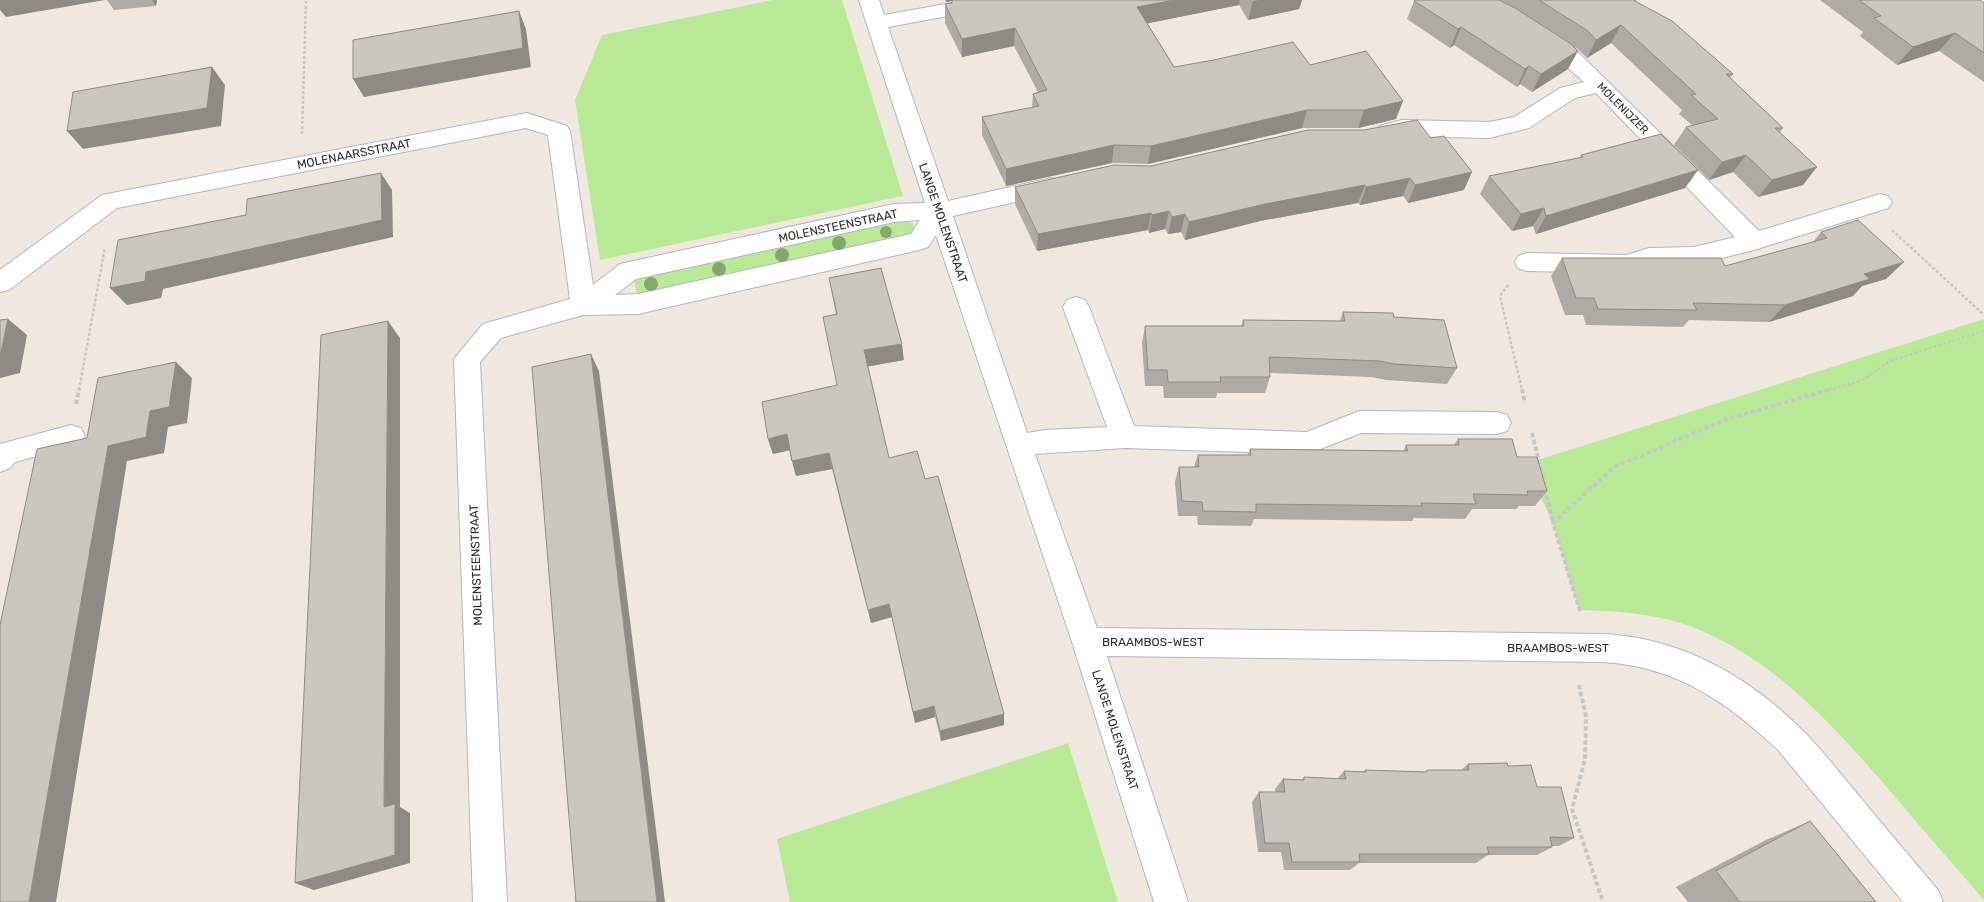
<svg xmlns="http://www.w3.org/2000/svg" width="1984" height="902" font-family="Rubik,sans-serif">
<style>
.green{fill:#b9eb97}
.lines{fill:none;stroke-linecap:round;stroke-linejoin:round}
.minor-casing{stroke:#b3b7c2;stroke-width:2}
.path-far1{stroke:#c8c8c8;stroke-width:2.5;stroke-dasharray:3 2;stroke-linecap:butt}
.path{stroke:#c8c8c8;stroke-width:4;stroke-dasharray:4.5 2.5;stroke-linecap:butt}
.minor{fill:#fff;fill-rule:evenodd}
.tree{fill:#85a86f}
.wall{fill:#afaaa3}
.shaded-wall{fill:#8e8b84}
.building{fill:#cbc6bd;stroke:#8e8b84}
.labels{text-anchor:middle;stroke-width:5;stroke-linejoin:round;paint-order:stroke}
.far-street-label{font-size:11px;fill:#2d2d2d;stroke:#fff}
.street-label{font-size:12px;fill:#2d2d2d;stroke:#fff}
</style>
<rect width="100%" height="100%" fill="#f0e8df"/>
<path class="green" d="M 772,0 L 842,0 L 903,196 L 600,260 L 575,100 L 602,35 Z
M 905,220 L 914,224 L 914,229 L 910,234 L 637,295 L 634,280 Z
M 1984,319 L 1984,900 C 1953,864 1921,828 1890,791 C 1833,725 1772,656 1687,625 C 1652,613 1615,611 1579,610 L 1553,523 L 1525,464 Z
M 1068,743 L 1118,902 L 790,902 L 777,839 Z"/>
<g class="lines">
<g class="minor-casing">
<path id="minor" d="M 859,0 L 879,0 L 884,15 L 968,0 L 1047,0 L 1044,4 L 996,7 L 888,27 L 948,201 L 1051,178 L 1059,180 L 1063,186 L 1059,192 L 1051,194 L 953,216 L 1027,433 L 1045,430 L 1107,427 L 1063,307 L 1067,300 L 1076,297 L 1085,300 L 1089,307 L 1134,426 L 1307,432 L 1359,411 L 1497,412 L 1507,415 L 1511,423 L 1507,431 L 1497,434 L 1361,433 L 1308,454 L 1125,448 L 1035,454 L 1097,628 L 1602,634 C 1678,637 1747,675 1800,728 C 1820,747 1837,770 1855,791 C 1882,824 1910,857 1938,890 L 1943,902 L 1903,902 L 1779,751 C 1727,702 1676,666 1602,662 L 1107,656 L 1188,902 L 1154,902 L 1072,642 L 936,235 L 928,247 L 919,250 L 638,314 L 583,315 L 501,338 L 480,362 L 507,902 L 473,902 L 454,359 L 483,324 L 570,299 L 548,135 L 526,128 L 117,208 L 9,290 L 0,292 L 0,270 L 102,195 L 527,113 L 567,126 L 570,131 L 593,285 L 620,264 L 629,262 L 894,204 L 925,203 ZM 920,220 L 911,234 L 638,294 L 615,295 L 636,279 L 894,222 Z
M 1543,30 L 1550,32 L 1577,51 L 1759,231 L 1880,194 L 1888,196 L 1892,202 L 1888,208 L 1754,250 L 1694,265 L 1649,266 L 1626,273 L 1527,271 L 1518,268 L 1515,262 L 1518,256 L 1527,253 L 1626,255 L 1649,248 L 1694,247 L 1735,237 L 1596,93 L 1575,98 L 1529,128 L 1489,138 L 1402,136 L 1388,139 L 1380,136 L 1377,131 L 1380,126 L 1402,120 L 1489,122 L 1514,117 L 1560,88 L 1584,82 L 1533,37 L 1536,32 Z
M 71,425 L 81,428 L 85,436 L 81,444 L 15,462 L 10,468 L 0,472 L 0,444 Z"/>
</g>
<path class="path-far1" d="M 302,134 L 306,0
M 1892,230 L 1984,315
M 1508,285 L 1500,296 L 1522,390
M 79,390 L 105,247
M 1828,390 L 1861,381 L 1890,361 L 1984,331"/>
<path class="path" d="M 1522,389 L 1525,403
M 76,404 L 79,389
M 1532,433 L 1543,478
M 1545,489 L 1553,522
M 1580,611 L 1553,523 L 1614,467 L 1727,419 L 1832,389
M 1579,685 L 1586,716 L 1585,759 L 1572,809 L 1603,902"/>
<use href="#minor" class="minor"/>
</g>
<g class="tree">
<circle cx="886" cy="232" r="6"/>
<circle cx="839" cy="243" r="7"/>
<circle cx="782" cy="255" r="7"/>
<circle cx="719" cy="269" r="7"/>
<circle cx="651" cy="284" r="7"/>
</g>
<path class="wall" d="M 107,0 L 157,0 L 156,6 L 114,10 Z
M 945,0 L 1302,0 L 1299,9 L 1248,20 L 1239,5 L 1147,23 L 1174,67 L 1310,65 L 1396,119 L 1358,128 L 1302,128 L 1148,164 L 1112,163 L 1006,186 L 982,135 L 982,117 L 1032,108 L 1033,94 L 1038,92 L 1014,46 L 962,57 L 945,23 L 945,4 L 952,3 L 952,1 L 946,2 Z
M 1415,0 L 1637,0 L 1636,2 L 1733,74 L 1730,78 L 1783,128 L 1780,132 L 1803,185 L 1758,197 L 1733,172 L 1709,180 L 1674,145 L 1686,127 L 1692,125 L 1679,114 L 1682,110 L 1611,43 L 1587,58 L 1578,49 L 1573,46 L 1568,69 L 1532,92 L 1520,84 L 1517,87 L 1454,45 L 1450,48 L 1407,19 L 1414,1 Z
M 1820,0 L 1980,0 L 1984,3 L 1984,82 L 1939,51 L 1897,65 L 1860,36 L 1863,32 Z
M 1308,130 L 1464,190 L 1408,203 L 1403,196 L 1360,205 L 1358,203 L 1260,221 L 1185,240 L 1181,232 L 1168,234 L 1165,229 L 1149,233 L 1148,230 L 1037,251 L 1015,204 L 1015,187 L 1151,166 Z
M 1581,155 L 1698,170 L 1685,188 L 1536,234 L 1533,226 L 1512,231 L 1480,194 L 1489,176 L 1580,158 Z
M 1821,232 L 1886,279 L 1862,286 L 1853,296 L 1769,322 L 1689,320 L 1683,327 L 1586,325 L 1583,315 L 1565,315 L 1551,276 L 1562,258 L 1725,266 L 1813,242 Z
M 829,278 L 904,360 L 868,366 L 889,458 L 925,479 L 1004,714 L 1004,725 L 941,741 L 935,717 L 915,723 L 892,617 L 871,623 L 832,469 L 796,476 L 789,450 L 773,454 L 768,439 L 837,385 L 836,314 Z
M 1343,312 L 1394,317 L 1457,368 L 1447,384 L 1386,380 L 1372,377 L 1270,373 L 1270,377 L 1265,393 L 1217,393 L 1216,398 L 1164,398 L 1163,386 L 1145,386 L 1142,343 L 1145,326 L 1241,326 L 1243,320 L 1340,321 Z
M 1458,439 L 1517,457 L 1547,491 L 1535,506 L 1519,506 L 1516,509 L 1472,509 L 1465,519 L 1414,518 L 1412,521 L 1254,519 L 1251,526 L 1198,525 L 1197,516 L 1178,516 L 1175,482 L 1179,467 L 1194,467 L 1198,455 L 1248,455 L 1250,449 L 1403,451 L 1406,445 L 1454,445 Z
M 1468,764 L 1508,766 L 1537,787 L 1574,838 L 1559,846 L 1552,846 L 1552,847 L 1537,855 L 1488,855 L 1476,863 L 1359,863 L 1350,870 L 1284,870 L 1281,852 L 1258,852 L 1252,802 L 1259,792 L 1276,792 L 1275,789 L 1283,779 L 1302,780 L 1304,777 L 1337,779 L 1344,771 L 1363,772 L 1365,770 L 1425,772 L 1427,770 L 1461,770 Z
M 1810,821 L 1876,902 L 1688,902 L 1676,887 L 1766,840 Z"/>
<path class="shaded-wall" d="M 0,0 L 105,0 L 6,17 L 0,10 Z
M 152,0 L 157,0 L 156,6 Z
M 946,0 L 957,0 L 946,2 Z
M 1174,0 L 1240,0 L 1239,5 L 1135,26 L 1137,7 Z
M 1259,0 L 1302,0 L 1299,9 L 1248,20 L 1253,1 Z
M 519,11 L 526,29 L 531,67 L 364,97 L 353,79 Z
M 1621,25 L 1611,43 L 1587,58 L 1596,40 Z
M 1461,27 L 1454,45 L 1450,48 L 1458,29 Z
M 1015,28 L 1014,46 L 962,57 L 962,39 Z
M 1955,33 L 1939,51 L 1897,65 L 1913,47 Z
M 1578,51 L 1568,69 L 1532,92 L 1541,74 Z
M 1529,66 L 1520,84 L 1517,87 L 1525,69 Z
M 212,67 L 225,85 L 221,126 L 83,149 L 67,131 Z
M 1403,101 L 1396,119 L 1358,128 L 1364,110 Z
M 1307,110 L 1302,128 L 1148,164 L 1151,146 Z
M 1114,145 L 1112,163 L 1006,186 L 1006,169 Z
M 1746,155 L 1733,172 L 1709,180 L 1722,162 Z
M 1817,167 L 1803,185 L 1758,197 L 1772,180 Z
M 1698,170 L 1685,188 L 1536,234 L 1546,216 Z
M 1472,172 L 1464,190 L 1408,203 L 1415,185 Z
M 381,173 L 392,190 L 393,237 L 163,289 L 161,298 L 127,305 L 110,288 L 146,272 Z
M 1410,178 L 1403,196 L 1360,205 L 1366,187 Z
M 1365,185 L 1358,203 L 1260,221 L 1185,240 L 1189,222 L 1265,204 Z
M 1544,208 L 1533,226 L 1512,231 L 1521,214 Z
M 1169,211 L 1165,229 L 1149,233 L 1152,215 Z
M 1151,213 L 1148,230 L 1037,251 L 1038,234 Z
M 1185,214 L 1181,232 L 1168,234 L 1172,217 Z
M 1904,262 L 1886,279 L 1862,286 L 1853,296 L 1769,322 L 1785,305 L 1864,274 Z
M 8,319 L 27,335 L 20,373 L 0,378 L 0,356 Z
M 388,321 L 400,338 L 400,807 L 410,813 L 410,863 L 314,890 L 295,883 L 384,807 Z
M 902,344 L 904,360 L 866,367 L 864,350 Z
M 591,354 L 599,371 L 665,902 L 657,902 Z
M 176,362 L 192,378 L 187,423 L 168,427 L 164,453 L 127,461 L 56,902 L 29,902 L 108,446 L 150,411 Z
M 787,434 L 791,450 L 773,454 L 768,439 Z
M 829,453 L 832,469 L 796,476 L 792,461 Z
M 889,604 L 892,617 L 871,623 L 868,610 Z
M 934,706 L 935,717 L 915,723 L 913,712 Z
M 1004,714 L 1004,725 L 941,741 L 940,731 Z"/>
<path class="building" d="M 952,0 L 1174,0 L 1137,7 L 1174,67 L 1214,60 L 1293,42 L 1310,65 L 1366,51 L 1403,101 L 1364,110 L 1307,110 L 1151,146 L 1114,145 L 1006,169 L 982,117 L 1039,106 L 1033,94 L 1047,90 L 1015,28 L 962,39 L 945,4 L 952,3 Z
M 1415,0 L 1499,0 L 1515,8 L 1571,44 L 1578,51 L 1541,74 L 1529,66 L 1525,69 L 1461,27 L 1458,29 L 1414,1 Z
M 1539,0 L 1633,0 L 1672,21 L 1733,74 L 1726,74 L 1783,128 L 1775,128 L 1817,167 L 1772,180 L 1746,155 L 1722,162 L 1686,127 L 1718,119 L 1691,95 L 1696,94 L 1621,25 L 1596,40 L 1588,31 Z
M 1859,0 L 1980,0 L 1984,3 L 1984,53 L 1955,33 L 1913,47 L 1874,18 L 1881,16 Z
M 519,11 L 523,48 L 353,79 L 353,40 Z
M 212,67 L 207,108 L 67,131 L 73,92 Z
M 1417,120 L 1431,138 L 1444,136 L 1472,172 L 1415,185 L 1410,178 L 1366,187 L 1365,185 L 1265,204 L 1189,222 L 1185,214 L 1172,217 L 1169,211 L 1152,215 L 1151,213 L 1038,234 L 1015,187 L 1114,165 L 1151,166 L 1308,130 L 1364,130 Z
M 1661,134 L 1698,170 L 1546,216 L 1544,208 L 1521,214 L 1489,176 L 1583,157 L 1581,155 Z
M 381,173 L 382,220 L 146,272 L 145,281 L 110,288 L 118,240 L 246,215 L 247,199 Z
M 1858,220 L 1904,262 L 1864,274 L 1870,279 L 1785,305 L 1693,303 L 1697,310 L 1598,309 L 1594,298 L 1576,298 L 1562,258 L 1721,258 L 1725,266 L 1827,238 L 1821,232 Z
M 881,268 L 902,344 L 864,350 L 889,458 L 917,451 L 925,479 L 938,476 L 1004,714 L 940,731 L 934,706 L 913,712 L 889,604 L 868,610 L 829,453 L 792,461 L 787,434 L 768,439 L 762,402 L 837,385 L 823,317 L 837,314 L 829,278 Z
M 1343,312 L 1393,313 L 1394,317 L 1444,320 L 1457,368 L 1394,364 L 1380,361 L 1269,357 L 1270,377 L 1220,377 L 1221,382 L 1168,382 L 1167,370 L 1148,370 L 1145,326 L 1244,326 L 1243,320 L 1345,321 Z
M 8,319 L 0,356 L 0,320 Z
M 388,321 L 384,807 L 395,804 L 395,855 L 295,883 L 321,335 Z
M 591,354 L 657,902 L 576,902 L 532,367 Z
M 176,362 L 169,407 L 150,411 L 146,437 L 108,446 L 29,902 L 0,902 L 0,625 L 37,449 L 87,438 L 98,378 Z
M 1458,439 L 1512,439 L 1517,457 L 1537,457 L 1547,491 L 1527,491 L 1528,495 L 1473,494 L 1476,504 L 1421,503 L 1422,506 L 1256,504 L 1256,512 L 1203,511 L 1202,502 L 1182,501 L 1179,467 L 1199,467 L 1198,455 L 1251,455 L 1250,449 L 1408,451 L 1406,445 L 1459,445 Z
M 1507,763 L 1508,766 L 1531,765 L 1537,787 L 1561,787 L 1574,838 L 1550,837 L 1552,847 L 1487,847 L 1489,854 L 1359,854 L 1360,862 L 1292,862 L 1289,843 L 1265,843 L 1259,792 L 1285,792 L 1283,779 L 1304,780 L 1304,777 L 1346,779 L 1344,771 L 1366,772 L 1365,770 L 1427,772 L 1427,770 L 1469,770 L 1468,764 Z
M 1810,821 L 1876,902 L 1740,902 L 1716,871 Z"/>
<g class="labels">
<g class="far-street-label">
<text transform="translate(1623 108) rotate(45)" y="4">MOLENIJZER</text>
</g>
<g class="street-label">
<text transform="translate(354 154) rotate(-11)" y="4">MOLENAARSSTRAAT</text>
<text transform="translate(943 223) rotate(71)" y="4">LANGE MOLENSTRAAT</text>
<text transform="translate(838 226) rotate(-12)" y="4">MOLENSTEENSTRAAT</text>
<text transform="translate(476 565) rotate(-92)" y="4">MOLENSTEENSTRAAT</text>
<text x="1153" y="646">BRAAMBOS-WEST</text>
<text x="1558" y="652">BRAAMBOS-WEST</text>
<text transform="translate(1115 730) rotate(72)" y="4">LANGE MOLENSTRAAT</text>
</g>
</g>
</svg>
